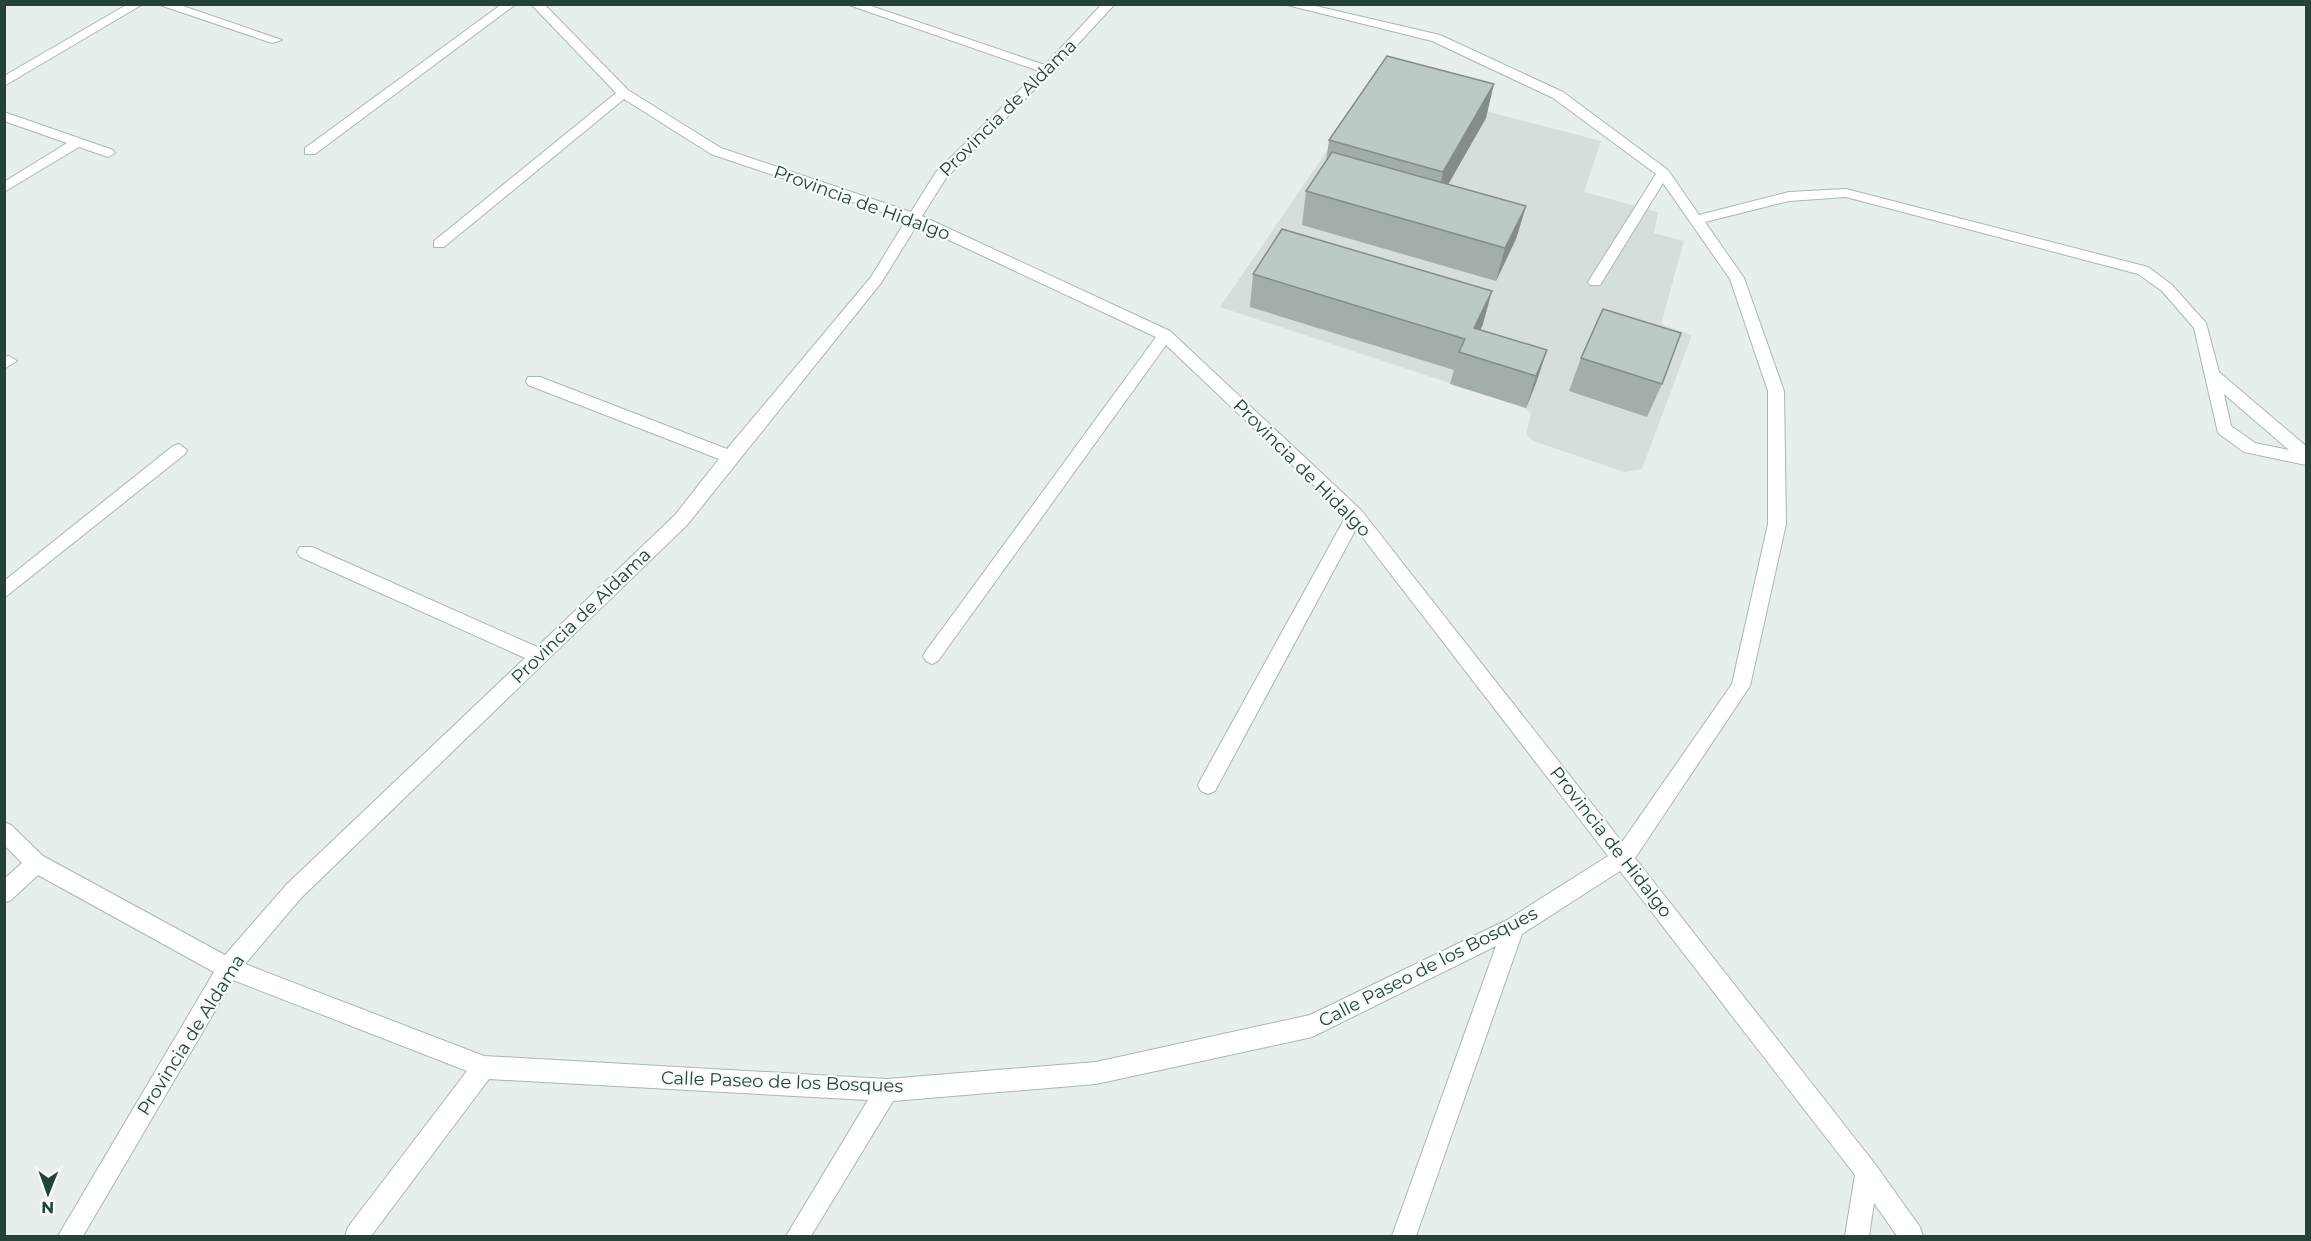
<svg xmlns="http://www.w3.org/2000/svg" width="2311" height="1241" font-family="Montserrat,sans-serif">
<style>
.built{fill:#d4dfda}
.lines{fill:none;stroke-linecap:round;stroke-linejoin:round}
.minor-casing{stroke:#a8b8b2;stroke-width:2}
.minor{fill:#fff;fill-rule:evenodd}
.wall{fill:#a1aea9}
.shaded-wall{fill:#838d89}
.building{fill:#bbcac4;stroke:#838d89;stroke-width:1.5}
.labels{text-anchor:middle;stroke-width:4.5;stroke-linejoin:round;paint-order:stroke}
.street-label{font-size:18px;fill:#24423a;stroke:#f7fbf9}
</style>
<rect width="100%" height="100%" fill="#e6efeb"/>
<path class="built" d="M 1374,82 L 1601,141 L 1584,192 L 1658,212 L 1654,233 L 1684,241 L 1661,324 L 1692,335 L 1642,469 L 1624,472 L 1533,441 L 1526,434 L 1531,414 L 1525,408 L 1220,307 Z"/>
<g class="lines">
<g class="minor-casing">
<path id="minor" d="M 128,4 L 143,4 L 4,86 L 4,76 Z
M 157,4 L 177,4 L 282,40 L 272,43 Z
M 502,4 L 516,4 L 315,154 L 305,154 L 305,148 Z
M 531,4 L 544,4 L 628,90 L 721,148 L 911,212 L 936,172 L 1039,71 L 846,4 L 865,4 L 1045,65 L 1102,4 L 1115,4 L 1051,73 L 946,178 L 922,216 L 1170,331 L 1361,510 L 1622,842 L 1732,684 L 1768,524 L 1768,391 L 1730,279 L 1663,183 L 1600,285 L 1590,285 L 1588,282 L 1656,174 L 1553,98 L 1432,41 L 1283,4 L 1307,4 L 1440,35 L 1563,92 L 1668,170 L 1699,215 L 1789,192 L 1846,189 L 2148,267 L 2172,285 L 2206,323 L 2219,372 L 2306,446 L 2306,465 L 2244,452 L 2218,433 L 2194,328 L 2162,291 L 2138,274 L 1846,197 L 1789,201 L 1705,222 L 1744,278 L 1784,391 L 1786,524 L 1750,686 L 1635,858 L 1875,1164 L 1920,1227 L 1923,1236 L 1897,1236 L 1874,1203 L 1869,1236 L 1845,1236 L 1855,1175 L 1620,871 L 1522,934 L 1416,1236 L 1392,1236 L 1496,946 L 1312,1037 L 1096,1084 L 893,1101 L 811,1236 L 786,1236 L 868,1100 L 489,1079 L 371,1236 L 345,1236 L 348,1227 L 467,1071 L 233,980 L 83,1236 L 58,1236 L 214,972 L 38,875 L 11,900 L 4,903 L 4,879 L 22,863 L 4,845 L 4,822 L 11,825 L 43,856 L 225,955 L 287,884 L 525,658 L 300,557 L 297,552 L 300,547 L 312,547 L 537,647 L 675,515 L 719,459 L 528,385 L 526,381 L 528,377 L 540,377 L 727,449 L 871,277 L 906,220 L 711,154 L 624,99 L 444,247 L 434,247 L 434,241 L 616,93 ZM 917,225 L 1156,337 L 926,651 L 923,656 L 926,661 L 932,664 L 938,661 L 1166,345 L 1346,516 L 1201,779 L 1198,785 L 1201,791 L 1208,794 L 1215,791 L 1356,529 L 1608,856 L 1507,920 L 1310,1015 L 1096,1062 L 887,1079 L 484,1056 L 245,964 L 301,898 L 687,525 L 881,283 ZM 2224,394 L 2289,450 L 2255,443 L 2231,426 Z
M 4,112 L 113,150 L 115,153 L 108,157 L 79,147 L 4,192 L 4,182 L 67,143 L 4,121 Z
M 9,356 L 17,361 L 4,369 L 4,357 Z
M 179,444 L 187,450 L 185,454 L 4,598 L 4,581 L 173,446 Z"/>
</g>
<use href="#minor" class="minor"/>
</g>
<path class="wall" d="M 1486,118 L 1448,184 L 1526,206 L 1516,239 L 1496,281 L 1302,225 L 1306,191 L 1326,161 L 1329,140 Z
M 1253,274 L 1483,324 L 1480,330 L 1547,350 L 1536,383 L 1526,408 L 1450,384 L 1454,370 L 1250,307 Z
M 1581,358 L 1662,384 L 1647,417 L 1569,391 Z"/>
<path class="shaded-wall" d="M 1494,84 L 1486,118 L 1436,206 L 1443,172 Z
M 1526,206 L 1516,239 L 1496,281 L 1505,248 Z
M 1492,291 L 1483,324 L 1469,355 L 1474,328 Z
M 1547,350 L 1536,383 L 1526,408 L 1536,376 Z"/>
<path class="building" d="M 1387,56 L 1494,84 L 1443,172 L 1329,140 Z
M 1332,152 L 1526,206 L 1505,248 L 1306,191 Z
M 1282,229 L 1492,291 L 1474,328 L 1547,350 L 1536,376 L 1459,352 L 1465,339 L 1253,274 Z
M 1603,309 L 1681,333 L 1662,384 L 1581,358 Z"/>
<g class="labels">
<g class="street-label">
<text transform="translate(1008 108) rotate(-45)" y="6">Provincia de Aldama</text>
<text transform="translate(862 203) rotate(20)" y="6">Provincia de Hidalgo</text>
<text transform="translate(1302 468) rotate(45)" y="6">Provincia de Hidalgo</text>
<text transform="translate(581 616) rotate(-44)" y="6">Provincia de Aldama</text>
<text transform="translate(1611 842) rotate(52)" y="6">Provincia de Hidalgo</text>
<text transform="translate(1428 967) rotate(-27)" y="6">Calle Paseo de los Bosques</text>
<text transform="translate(191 1035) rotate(-58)" y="6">Provincia de Aldama</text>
<text transform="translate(782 1082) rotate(2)" y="6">Calle Paseo de los Bosques</text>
</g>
</g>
<rect width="2311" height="1241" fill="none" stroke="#24423a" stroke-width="12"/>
<g transform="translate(48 1193) rotate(181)" stroke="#f7fbf9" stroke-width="4.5" paint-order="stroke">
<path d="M0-4.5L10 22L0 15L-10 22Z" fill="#24423a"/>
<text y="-9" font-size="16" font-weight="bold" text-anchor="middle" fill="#24423a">N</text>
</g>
</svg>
